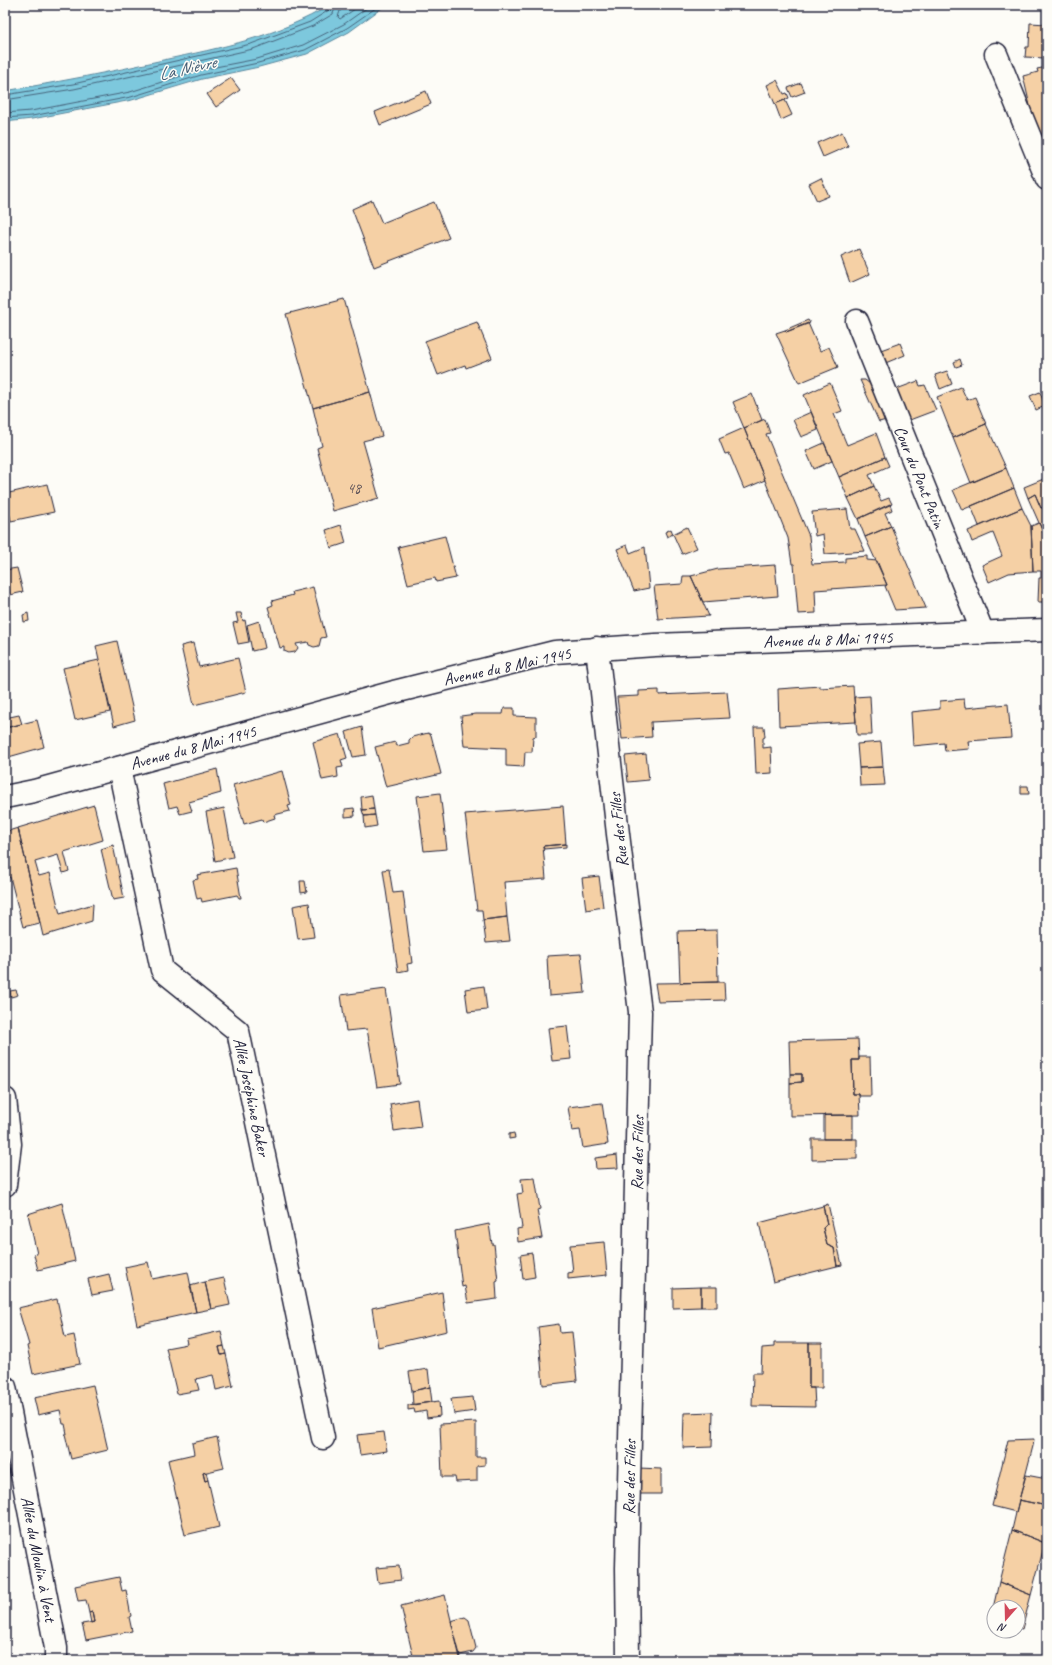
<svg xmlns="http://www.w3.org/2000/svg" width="1052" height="1665" font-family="Caveat,sans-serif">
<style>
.water{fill:#7dc8dd;stroke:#59869c}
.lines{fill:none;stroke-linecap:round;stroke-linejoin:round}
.shore{stroke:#46647c;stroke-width:1}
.building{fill:#f5d0a5;stroke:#22223b}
.street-casing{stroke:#22223b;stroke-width:25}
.primary-casing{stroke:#22223b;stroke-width:25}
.street{stroke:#fdfcf7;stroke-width:22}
.primary{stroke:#fdfcf7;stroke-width:22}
.labels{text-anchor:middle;stroke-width:3;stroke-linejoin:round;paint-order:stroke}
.number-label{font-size:15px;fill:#574e56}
.street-label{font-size:17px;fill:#22223b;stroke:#fdfcf7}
.water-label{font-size:18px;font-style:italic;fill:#425c74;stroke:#fdfcf7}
</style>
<rect width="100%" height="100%" fill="#fdfcf7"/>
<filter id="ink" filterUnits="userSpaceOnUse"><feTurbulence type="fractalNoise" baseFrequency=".025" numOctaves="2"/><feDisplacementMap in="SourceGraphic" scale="8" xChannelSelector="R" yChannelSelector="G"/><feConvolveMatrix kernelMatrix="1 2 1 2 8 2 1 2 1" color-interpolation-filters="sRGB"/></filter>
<g filter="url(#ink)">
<path class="water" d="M 330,5 L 386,5 L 349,32 L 307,54 L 259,67 L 202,79 L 132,100 L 32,119 L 5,122 L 5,91 C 58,82 111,72 163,60 C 221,48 279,36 330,5 Z"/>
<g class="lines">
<path class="shore" d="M 342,5 L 338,17 L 340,19 L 361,5
M 5,95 L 73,84 L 251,44 L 310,22 L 329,10 L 331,5
M 5,100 L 74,89 L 253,49 L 313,26 L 333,14 L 336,5
M 5,113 L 31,111 L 130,92 L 200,70 L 257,59 L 303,45 L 344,24 L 371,5
M 5,118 L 32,116 L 131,97 L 201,75 L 258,63 L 305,50 L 347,28 L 380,5"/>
</g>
<path class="building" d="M 1030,23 L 1047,24 L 1045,58 L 1025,57 L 1026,47 L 1029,47 Z
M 1047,67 L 1047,142 L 1039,144 L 1023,76 L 1038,72 L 1037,69 Z
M 231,78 L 240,90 L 216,107 L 207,94 Z
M 777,80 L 784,94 L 787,93 L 789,98 L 775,104 L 767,85 Z
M 801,83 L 805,92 L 792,97 L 788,88 Z
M 426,91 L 431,104 L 380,125 L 375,112 Z
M 785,100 L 792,115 L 781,120 L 775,104 Z
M 842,132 L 848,146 L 823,157 L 817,143 Z
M 821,178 L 829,196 L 817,201 L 809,184 Z
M 372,200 L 382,223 L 434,202 L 449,238 L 374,267 L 352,209 Z
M 859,249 L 870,274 L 850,283 L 841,257 Z
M 344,299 L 370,392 L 313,408 L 286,314 Z
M 808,320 L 810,323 L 786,332 L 785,330 Z
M 477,322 L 492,358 L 466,368 L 465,365 L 438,375 L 425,341 Z
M 808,323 L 820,351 L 829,347 L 838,367 L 799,383 L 776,333 L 785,330 L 786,332 Z
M 900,343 L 905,355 L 883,364 L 878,351 Z
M 960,359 L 962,365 L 956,367 L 954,362 Z
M 947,371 L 952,384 L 940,389 L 935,375 Z
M 860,380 L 865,380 L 879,391 L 890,419 L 879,422 Z
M 918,381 L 920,386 L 925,385 L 936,410 L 907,421 L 894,390 Z
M 830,383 L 842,411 L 834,414 L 847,445 L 876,433 L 885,457 L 839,477 L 804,395 Z
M 961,387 L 967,400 L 975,397 L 986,424 L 953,438 L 937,397 Z
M 370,392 L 382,436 L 363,441 L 379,498 L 333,511 L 317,448 L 322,446 L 313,408 Z
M 1040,392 L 1045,406 L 1036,410 L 1030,396 Z
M 752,394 L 762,420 L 744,428 L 733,402 Z
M 811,412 L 818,430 L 801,437 L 793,420 Z
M 765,419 L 770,433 L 766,434 L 809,536 L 812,564 L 845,562 L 845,558 L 867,556 L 867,560 L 877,561 L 887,585 L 815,590 L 816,613 L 798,614 L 794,564 L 792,564 L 788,538 L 744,428 Z
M 986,424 L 1006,468 L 971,483 L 953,438 Z
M 744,428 L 765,480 L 744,489 L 729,453 L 725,454 L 719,439 Z
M 824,443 L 832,461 L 814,469 L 806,451 Z
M 885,457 L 889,466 L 869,475 L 874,486 L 848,498 L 839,477 Z
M 1006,468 L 1014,488 L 962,510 L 953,490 Z
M 1046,478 L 1047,506 L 1041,508 L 1035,494 L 1028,498 L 1024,487 Z
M 47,484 L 54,512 L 11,521 L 5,494 Z
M 874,486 L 881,501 L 889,498 L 892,504 L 858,519 L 848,498 Z
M 1014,488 L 1022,508 L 979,526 L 971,506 Z
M 1035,494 L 1041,508 L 1047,506 L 1047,541 L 1028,498 Z
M 890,504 L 892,510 L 885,513 L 891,526 L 865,537 L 858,519 Z
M 1022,508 L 1031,526 L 1033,571 L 1009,573 L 989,582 L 982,565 L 1002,556 L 993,533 L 972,542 L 968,531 Z
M 847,509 L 850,529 L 855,529 L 865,551 L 825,554 L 823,534 L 815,536 L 812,512 Z
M 1039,523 L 1047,541 L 1047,602 L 1038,602 L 1039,578 L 1041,578 L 1041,571 L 1033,571 L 1031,526 Z
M 341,525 L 346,543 L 331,548 L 326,530 Z
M 891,526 L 926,608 L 895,610 L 885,586 L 887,585 L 865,537 Z
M 687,527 L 697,548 L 682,554 L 673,534 Z
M 671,529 L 673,534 L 667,537 L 665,532 Z
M 445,536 L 456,578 L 436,582 L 435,578 L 408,584 L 398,547 Z
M 627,545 L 630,553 L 645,547 L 649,588 L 634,591 L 617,549 Z
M 775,565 L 778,596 L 703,602 L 691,576 L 718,569 Z
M 17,568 L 23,592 L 10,595 L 5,570 Z
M 683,576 L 691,576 L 709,616 L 658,619 L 654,586 L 682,584 Z
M 313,587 L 326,637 L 321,638 L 319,646 L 314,647 L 309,645 L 308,642 L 296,644 L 298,648 L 295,652 L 289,653 L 284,651 L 284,647 L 280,648 L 268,607 L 273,605 L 272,601 L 293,595 L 292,592 Z
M 28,613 L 29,621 L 24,622 L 23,615 Z
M 236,613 L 241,613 L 243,621 L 245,620 L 249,642 L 238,644 L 233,623 L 238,622 Z
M 259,621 L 265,648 L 252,651 L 247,625 Z
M 117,641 L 135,720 L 114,726 L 96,646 Z
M 193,643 L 199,667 L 238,658 L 246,692 L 194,705 L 181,646 Z
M 99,660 L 110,712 L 75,720 L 63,668 Z
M 820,686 L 820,688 L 853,686 L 856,722 L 779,726 L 778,689 Z
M 659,690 L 659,695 L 727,692 L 730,718 L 651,722 L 652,737 L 622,739 L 617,697 L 639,696 L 639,691 Z
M 870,696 L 872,735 L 857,735 L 854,697 Z
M 964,699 L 965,708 L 1008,704 L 1011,738 L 968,741 L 969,749 L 945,751 L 944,743 L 913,746 L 911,712 L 940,709 L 940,701 Z
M 504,708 L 514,708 L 514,716 L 536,717 L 536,736 L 533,737 L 532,752 L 525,752 L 524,767 L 506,766 L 506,748 L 464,746 L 461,716 L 476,714 L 503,714 Z
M 19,715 L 22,724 L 5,728 L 5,718 Z
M 37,720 L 44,747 L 5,758 L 5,728 Z
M 362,727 L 366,755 L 353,757 L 346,732 Z
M 754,727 L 764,727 L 765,737 L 763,738 L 763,748 L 771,747 L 772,773 L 756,774 Z
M 428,733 L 431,735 L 441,774 L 386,787 L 375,747 L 395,742 L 397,746 L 409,743 L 409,740 L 412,737 Z
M 340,734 L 347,758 L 341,760 L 343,767 L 337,768 L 338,777 L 322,780 L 313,742 Z
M 881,742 L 883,767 L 859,768 L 857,744 Z
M 646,754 L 649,780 L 628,782 L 625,756 Z
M 883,767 L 885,785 L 860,786 L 859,768 Z
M 217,769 L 221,793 L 189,802 L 192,811 L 180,814 L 177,806 L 169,808 L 163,784 Z
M 282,771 L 291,805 L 288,806 L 290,811 L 274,815 L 275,818 L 263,822 L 262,819 L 244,824 L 233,785 Z
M 1021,786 L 1028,786 L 1029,794 L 1021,794 Z
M 440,793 L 447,849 L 424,851 L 417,796 Z
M 372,795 L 374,809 L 362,810 L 361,797 Z
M 94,805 L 103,840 L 64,852 L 69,871 L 63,873 L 58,855 L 35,862 L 39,876 L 50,873 L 60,914 L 93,904 L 92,921 L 43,936 L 18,828 Z
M 563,806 L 566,844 L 543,846 L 546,879 L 504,882 L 507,917 L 483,920 L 482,910 L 477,910 L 465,814 Z
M 224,808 L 233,857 L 215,861 L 206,812 Z
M 354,808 L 355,816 L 345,817 L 345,809 Z
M 374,809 L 375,815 L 364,816 L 362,810 Z
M 375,815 L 377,826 L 365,828 L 364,816 Z
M 18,828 L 40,923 L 23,927 L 10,877 L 5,878 L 5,832 Z
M 566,844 L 566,847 L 544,849 L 543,846 Z
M 113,845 L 124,898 L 113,900 L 101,849 Z
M 236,868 L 241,898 L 239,898 L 237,895 L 202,902 L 201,898 L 197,899 L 193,880 L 198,879 L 197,875 Z
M 389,869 L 393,893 L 403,892 L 412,963 L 407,964 L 408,970 L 398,972 L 383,870 Z
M 599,876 L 603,907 L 586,910 L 582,878 Z
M 300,881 L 305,881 L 307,892 L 301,893 Z
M 309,903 L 314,937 L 298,939 L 293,906 Z
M 507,917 L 510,941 L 486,943 L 483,920 Z
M 717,930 L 718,982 L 680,983 L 678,931 Z
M 581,954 L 585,993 L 549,996 L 547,956 Z
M 724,982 L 725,1000 L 658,1002 L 655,983 Z
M 484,986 L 487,1010 L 468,1012 L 465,989 Z
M 386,989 L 400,1084 L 377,1087 L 367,1029 L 346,1031 L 341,995 Z
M 16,990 L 18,995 L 11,997 L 10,991 Z
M 567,1026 L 571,1059 L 552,1061 L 548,1028 Z
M 858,1039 L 859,1060 L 852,1060 L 853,1094 L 859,1094 L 860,1115 L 790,1116 L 790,1083 L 802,1082 L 802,1074 L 790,1074 L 789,1041 Z
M 859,1057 L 870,1057 L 871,1096 L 859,1096 L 859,1094 L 853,1094 L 852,1060 L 859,1060 Z
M 790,1074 L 802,1074 L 802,1082 L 790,1083 Z
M 417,1099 L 421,1127 L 394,1131 L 390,1104 Z
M 602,1103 L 608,1144 L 583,1148 L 580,1130 L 572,1131 L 568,1107 Z
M 824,1115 L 853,1115 L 853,1139 L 824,1139 Z
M 514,1133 L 515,1138 L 509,1139 L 509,1134 Z
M 812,1139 L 857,1139 L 857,1159 L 812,1160 Z
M 617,1155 L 618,1168 L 596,1169 L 595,1158 Z
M 535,1178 L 540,1209 L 537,1210 L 542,1238 L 518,1242 L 517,1229 L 522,1228 L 517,1194 L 523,1193 L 521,1179 Z
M 62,1203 L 75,1261 L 38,1270 L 34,1255 L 37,1254 L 28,1214 Z
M 828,1204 L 842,1265 L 837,1266 L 834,1248 L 827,1245 L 823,1228 L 827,1224 L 823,1206 Z
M 823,1206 L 827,1224 L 823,1228 L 827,1245 L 834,1248 L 837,1266 L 773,1282 L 759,1223 Z
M 489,1224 L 492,1244 L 494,1244 L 498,1281 L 496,1282 L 497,1299 L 468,1303 L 465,1286 L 462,1287 L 455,1231 Z
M 604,1242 L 607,1275 L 568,1279 L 568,1273 L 573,1272 L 570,1245 Z
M 532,1253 L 535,1277 L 523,1279 L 520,1255 Z
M 148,1262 L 152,1279 L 188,1272 L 196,1312 L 137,1325 L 125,1267 Z
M 109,1274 L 113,1291 L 92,1295 L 88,1279 Z
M 224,1278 L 230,1305 L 211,1309 L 205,1282 Z
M 205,1282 L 211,1309 L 196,1312 L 190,1286 Z
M 701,1287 L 701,1307 L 673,1308 L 673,1288 Z
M 701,1287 L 717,1287 L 717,1307 L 701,1307 Z
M 442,1292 L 447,1331 L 378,1347 L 372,1308 Z
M 57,1299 L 65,1337 L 74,1335 L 80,1364 L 33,1374 L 27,1346 L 29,1345 L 18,1308 Z
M 559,1324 L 560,1333 L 572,1332 L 577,1381 L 543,1385 L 538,1327 Z
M 221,1331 L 224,1346 L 219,1347 L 221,1355 L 226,1354 L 233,1386 L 216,1390 L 213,1375 L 196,1379 L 199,1390 L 177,1394 L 166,1348 L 187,1344 L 186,1339 Z
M 774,1343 L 809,1343 L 809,1388 L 814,1388 L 815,1407 L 752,1406 L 753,1373 L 761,1373 L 762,1348 L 774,1347 Z
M 809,1343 L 822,1343 L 822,1388 L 809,1388 Z
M 224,1346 L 226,1354 L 221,1355 L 219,1347 Z
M 428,1369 L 430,1387 L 412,1391 L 409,1372 Z
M 93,1385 L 108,1450 L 71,1459 L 65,1434 L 67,1434 L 65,1424 L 63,1424 L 60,1410 L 38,1415 L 34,1398 Z
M 430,1387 L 432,1402 L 413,1405 L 412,1391 Z
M 473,1397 L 475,1411 L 454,1414 L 451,1399 Z
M 439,1401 L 440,1416 L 427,1418 L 426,1411 L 415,1413 L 414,1409 L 408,1410 L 408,1405 Z
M 713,1412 L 712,1447 L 683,1448 L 684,1413 Z
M 476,1422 L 476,1457 L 485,1457 L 485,1465 L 477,1466 L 477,1481 L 456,1482 L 455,1477 L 442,1477 L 440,1424 Z
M 384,1432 L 387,1451 L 360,1455 L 357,1435 Z
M 217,1437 L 224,1468 L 203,1473 L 205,1481 L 208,1480 L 219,1527 L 185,1535 L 168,1460 L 194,1454 L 192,1443 Z
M 1034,1439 L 1033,1446 L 1016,1512 L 992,1506 L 1008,1440 Z
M 639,1468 L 661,1469 L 661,1494 L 638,1494 Z
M 206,1472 L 208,1480 L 205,1481 L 203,1473 Z
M 1026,1475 L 1047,1479 L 1047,1506 L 1019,1500 Z
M 1019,1500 L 1047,1506 L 1047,1537 L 1045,1543 L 1012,1530 Z
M 1012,1530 L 1045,1543 L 1031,1595 L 999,1582 Z
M 399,1566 L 401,1580 L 378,1583 L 376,1568 Z
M 119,1577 L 122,1591 L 126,1590 L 131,1616 L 129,1617 L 132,1631 L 86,1640 L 82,1624 L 94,1622 L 92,1612 L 89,1613 L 86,1600 L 78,1601 L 75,1586 Z
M 999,1582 L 1031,1595 L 1022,1629 L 1018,1628 L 1018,1607 L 994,1607 L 994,1618 L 991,1617 Z
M 445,1595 L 460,1658 L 449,1660 L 414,1660 L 401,1606 Z
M 92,1612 L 94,1622 L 91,1623 L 89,1613 Z
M 465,1617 L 469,1620 L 476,1648 L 473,1652 L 460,1655 L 451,1621 Z"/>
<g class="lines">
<g class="street-casing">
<path id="street" d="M 996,54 L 1047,179
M 857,321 L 983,633
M 597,648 L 618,834 L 640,1012 L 627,1568 L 628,1660
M 119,768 L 162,970 L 238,1031 L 323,1438
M 5,1099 L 10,1144 L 5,1185
M 5,1387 L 56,1648 L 56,1660"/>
</g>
<g class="primary-casing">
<path id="primary" d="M 5,797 L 34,791 L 394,692 L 555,652 L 655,645 L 1047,630"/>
</g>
<use href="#street" class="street"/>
<use href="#primary" class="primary"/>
</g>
</g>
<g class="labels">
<g class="number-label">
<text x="354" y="493">48</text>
</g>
<g class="street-label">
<text transform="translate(920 477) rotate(68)" y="6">Cour du Pont Patin</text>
<text transform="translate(828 639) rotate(-2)" y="6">Avenue du 8 Mai 1945</text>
<text transform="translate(507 666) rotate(-12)" y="6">Avenue du 8 Mai 1945</text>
<text transform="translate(193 747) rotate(-15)" y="6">Avenue du 8 Mai 1945</text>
<text transform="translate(618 830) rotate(-96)" y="6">Rue des Filles</text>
<text transform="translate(252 1097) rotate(78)" y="6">Allée Joséphine Baker</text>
<text transform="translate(637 1153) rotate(-89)" y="6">Rue des Filles</text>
<text transform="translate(629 1477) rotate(-89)" y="6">Rue des Filles</text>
<text transform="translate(39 1559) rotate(79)" y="6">Allée du Moulin à Vent</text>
</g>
<g class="water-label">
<text transform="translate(187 68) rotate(-13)" y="6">La Nièvre</text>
</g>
</g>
<rect width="1052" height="1665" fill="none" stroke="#fdfcf7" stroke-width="20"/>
<rect x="10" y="10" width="1032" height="1645" fill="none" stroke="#22223b" stroke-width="1.5" filter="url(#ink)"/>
<g transform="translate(1006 1619) rotate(200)"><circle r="19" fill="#fdfcf7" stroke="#a5a5ac"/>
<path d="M0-3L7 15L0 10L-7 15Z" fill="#d1495b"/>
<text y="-6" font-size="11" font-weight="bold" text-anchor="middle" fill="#22223b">N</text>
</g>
</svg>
